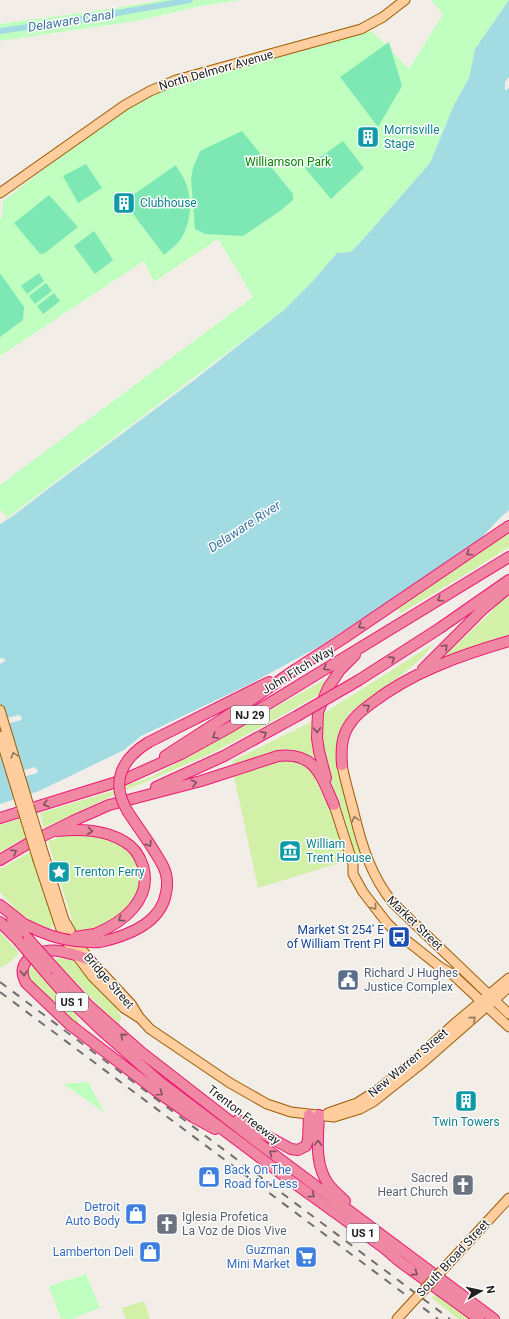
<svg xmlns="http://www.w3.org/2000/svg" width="509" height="1319" font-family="Roboto,sans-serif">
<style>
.grass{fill:#d2f0a8}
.park{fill:#c1ffc1}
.pitch{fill:#7ee8b5}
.water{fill:#a3dbe3;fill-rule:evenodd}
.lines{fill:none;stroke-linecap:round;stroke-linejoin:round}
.canal{stroke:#a3dbe3;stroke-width:6}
.major-casing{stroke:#9d5b00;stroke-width:11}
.highway-casing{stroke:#ec1773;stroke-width:12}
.major{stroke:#ffcd9e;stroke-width:9}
.highway{stroke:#f088a4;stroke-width:10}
.rail{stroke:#6f6f6f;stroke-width:2;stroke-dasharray:8 8;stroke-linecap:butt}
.major-bridge-casing{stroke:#9d5b00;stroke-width:11;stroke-linecap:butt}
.highway-bridge-casing{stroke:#ec1773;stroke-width:12;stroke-linecap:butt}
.major-bridge{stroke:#ffcd9e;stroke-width:9}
.highway-bridge{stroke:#f088a4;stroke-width:10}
.oneway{stroke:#7e4f5c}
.oneway2{stroke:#907760}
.labels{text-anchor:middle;stroke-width:3;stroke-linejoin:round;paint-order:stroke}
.shield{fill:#fff;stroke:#646464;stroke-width:1}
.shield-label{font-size:11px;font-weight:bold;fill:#212121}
.street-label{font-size:12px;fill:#212121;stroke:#fff}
.culture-label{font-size:12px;fill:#0d838f;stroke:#fff;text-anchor:start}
.park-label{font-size:12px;fill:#038602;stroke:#fff}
.transit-label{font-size:12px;fill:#164399;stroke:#fff;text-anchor:end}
.service-label{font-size:12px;fill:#4e5e75;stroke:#fff;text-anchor:start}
.shop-label{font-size:12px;fill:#366cbe;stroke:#fff;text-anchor:end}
.worship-label{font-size:12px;fill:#5b616d;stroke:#fff;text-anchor:end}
.water-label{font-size:13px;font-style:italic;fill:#3b77a2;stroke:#fff}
</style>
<rect width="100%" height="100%" fill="#f2ede6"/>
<path class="grass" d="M 509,533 L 509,547 L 473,570 L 401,613 L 397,608 L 490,544 Z
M 509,595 L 509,635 L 441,659 L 485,618 L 501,601 Z
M 433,644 L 422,658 L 384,689 L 349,713 L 341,733 L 361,853 L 346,861 L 258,888 L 234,776 L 232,761 L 307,724 Z
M 326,679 L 320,694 L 269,723 L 208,755 L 124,791 L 124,786 L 151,777 L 168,768 Z
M 116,790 L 116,794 L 44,828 L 40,813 Z
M 22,818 L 28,836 L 0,852 L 0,825 Z
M 70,834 L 95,834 L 122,842 L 139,861 L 142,879 L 134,904 L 110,924 L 89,931 L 76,932 L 75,930 L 48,841 Z
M 30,852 L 36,863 L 55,925 L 47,930 L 28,921 L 28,918 L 19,913 L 0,892 L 0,869 Z
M 0,932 L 18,951 L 18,954 L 10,962 L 0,968 Z
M 59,957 L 73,960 L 92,984 L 115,1006 L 121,1017 L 119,1024 L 100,1007 L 55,961 Z
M 28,965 L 35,969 L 76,1014 L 81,1029 L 29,979 L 27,970 Z
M 436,1293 L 470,1319 L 458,1319 L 432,1298 Z
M 144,1301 L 150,1319 L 126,1319 L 122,1308 Z"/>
<path class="park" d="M 163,0 L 241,0 L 201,6 L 137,21 L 0,41 L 0,24 C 54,16 109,10 163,0 Z
M 431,0 L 509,0 L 475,49 L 469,78 L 454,105 L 430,163 L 366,236 L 351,252 L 337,253 L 312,282 L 284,310 L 7,518 L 0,509 L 0,485 L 253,297 L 218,239 L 154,282 L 144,261 L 0,356 L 0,219 L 2,217 L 3,201 L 137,97 L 372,31 L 409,69 L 443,14 Z
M 88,1082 L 105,1113 L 63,1084 Z
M 86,1274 L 100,1308 L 71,1319 L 61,1319 L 49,1286 Z"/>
<path class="pitch" d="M 389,42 L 402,86 L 378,127 L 340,77 Z
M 242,131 L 293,194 L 293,200 L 280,211 L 243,236 L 205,234 L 195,229 L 191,179 L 193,168 L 200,151 Z
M 343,141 L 364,168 L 331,199 L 305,168 Z
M 86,164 L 102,188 L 78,203 L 63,176 Z
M 176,165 C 178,170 182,174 184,179 C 193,197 192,223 180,240 C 176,246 169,250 164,255 L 127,206 L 127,199 Z
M 49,195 L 78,227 L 45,253 L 40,254 L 14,223 Z
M 94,231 L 113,260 L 95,274 L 74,246 Z
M 0,273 L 24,307 L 23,320 L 0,337 Z
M 39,273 L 44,281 L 27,294 L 21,286 Z
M 46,283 L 52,291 L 35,304 L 29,296 Z
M 54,293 L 60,301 L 43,314 L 37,306 Z"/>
<path class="water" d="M 509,0 L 509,77 L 505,82 L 505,91 L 509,88 L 509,510 C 494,522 484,537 470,549 L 320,646 L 250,684 L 141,736 L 124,750 L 39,791 L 0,804 L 0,726 L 21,720 L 22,718 L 19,715 L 0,720 L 0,664 L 5,661 L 5,659 L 0,658 L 0,524 L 13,516 L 56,483 L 193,381 L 284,310 L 312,282 L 337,253 L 351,252 L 366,236 L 430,163 L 454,105 L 469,78 L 475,49 ZM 35,767 L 38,771 L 37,773 L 9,781 L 8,775 Z"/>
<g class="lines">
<path class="canal" d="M 0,31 L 84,19 L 190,0"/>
<g class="major-casing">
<path id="major" d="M 0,193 L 125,105 L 150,91 L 176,80 L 361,29 L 383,17 L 405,0
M 0,710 L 29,806
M 0,736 L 22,808
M 342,765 C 345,781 350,797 354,813 C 362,846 371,876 393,903 L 509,1014
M 334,805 L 353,864 L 353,874 L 363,892 L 387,923 L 396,932 L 440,967 L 452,974 L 509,1027
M 45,858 L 64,920 L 79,946 L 90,960 L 131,1004 L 139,1017 L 150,1029 L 230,1083 L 267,1104 L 291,1112 L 334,1117 L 360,1109 L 373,1102 L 421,1064 L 509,987
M 38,860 L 61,929 L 69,945 L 92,976 L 124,1008 L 138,1017
M 328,1113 L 357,1103 L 379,1089 L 417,1058 L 454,1024 L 509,978
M 447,1265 L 509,1198
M 397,1319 L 407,1308"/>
</g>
<g class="highway-casing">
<path id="highway" d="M 423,669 L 482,610 L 507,589
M 359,680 L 440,628 L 509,580
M 149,742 L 269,682
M 165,756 L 247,703 L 296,669 L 344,638 L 509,526
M 342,765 C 341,751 341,736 350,724 C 355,715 364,709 372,703 C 412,672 461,655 509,641
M 326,778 L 319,751 L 317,738 L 318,712 L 328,688 L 340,670 L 355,655
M 156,787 L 224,756 L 297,716
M 0,818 L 123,780 L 181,754 L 232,726 L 509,557
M 57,831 C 80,829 105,829 125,842 C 134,847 140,857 143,866 C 153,900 122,923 95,934
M 0,860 L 29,843 L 73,821 L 109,805 L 201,781 L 278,756 C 316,752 321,776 334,805
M 0,905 L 24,924 L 39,931
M 12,920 L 29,940
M 0,922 L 18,940
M 100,942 C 127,936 161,924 166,893 C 168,884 167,874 163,866 C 153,847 139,829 128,812
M 90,960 C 80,956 70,953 60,951 C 40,948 13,960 26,983 L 69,1024 L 155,1090 L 193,1117 L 215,1129
M 56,970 L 88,1005 L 141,1052 L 257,1142 L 494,1319
M 46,973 L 67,997 L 100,1029 L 160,1082 L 283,1175 L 384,1248 L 399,1261 L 479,1319
M 319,1115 C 318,1139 314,1165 329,1185 C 334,1191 340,1196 345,1201
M 238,1120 L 291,1149 L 298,1150 L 306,1146 L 308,1140 L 309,1115"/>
</g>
<use href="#major" class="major"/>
<use href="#highway" class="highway"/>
<path class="rail" d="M 0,982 L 450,1319
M 0,992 L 438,1319"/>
<g class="major-bridge-casing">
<path id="major-bridge" d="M 29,806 L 45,858
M 22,808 L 38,860
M 407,1308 L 447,1265"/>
</g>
<g class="highway-bridge-casing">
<path id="highway-bridge" d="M 297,716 L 359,680
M 128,812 C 110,783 121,759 149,742
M 39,931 C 59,940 78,943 100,942
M 75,937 L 95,934
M 18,940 L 46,973
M 29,940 L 56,970"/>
</g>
<use href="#major-bridge" class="major-bridge"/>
<use href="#highway-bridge" class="highway-bridge"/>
</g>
<defs><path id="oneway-chevron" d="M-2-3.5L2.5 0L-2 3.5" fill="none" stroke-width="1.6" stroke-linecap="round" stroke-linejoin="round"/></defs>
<g class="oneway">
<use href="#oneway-chevron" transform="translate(469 553) rotate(146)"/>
<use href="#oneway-chevron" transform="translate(440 599) rotate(149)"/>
<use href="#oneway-chevron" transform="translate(361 626) rotate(146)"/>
<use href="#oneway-chevron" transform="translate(445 647) rotate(-45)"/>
<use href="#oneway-chevron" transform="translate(392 659) rotate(-33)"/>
<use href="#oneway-chevron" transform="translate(326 668) rotate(149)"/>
<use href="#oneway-chevron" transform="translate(367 707) rotate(-37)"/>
<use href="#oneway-chevron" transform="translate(317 730) rotate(88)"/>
<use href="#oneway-chevron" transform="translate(264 734) rotate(-29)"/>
<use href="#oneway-chevron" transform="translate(215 736) rotate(150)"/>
<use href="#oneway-chevron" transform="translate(194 783) rotate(-13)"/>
<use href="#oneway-chevron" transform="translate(46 804) rotate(163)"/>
<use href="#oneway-chevron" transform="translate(90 831) rotate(6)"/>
<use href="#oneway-chevron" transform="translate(149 844) rotate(57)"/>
<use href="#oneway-chevron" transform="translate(14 852) rotate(-31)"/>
<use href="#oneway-chevron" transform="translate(121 919) rotate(144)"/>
<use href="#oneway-chevron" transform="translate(24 973) rotate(87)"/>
<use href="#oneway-chevron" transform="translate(123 1036) rotate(-139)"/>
<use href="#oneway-chevron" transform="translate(160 1093) rotate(35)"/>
<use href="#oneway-chevron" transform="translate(318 1143) rotate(-89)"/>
<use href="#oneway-chevron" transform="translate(272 1153) rotate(-143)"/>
<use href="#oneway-chevron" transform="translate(312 1195) rotate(36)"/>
<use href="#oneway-chevron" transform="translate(415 1273) rotate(36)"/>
</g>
<g class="oneway2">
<use href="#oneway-chevron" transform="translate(14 755) rotate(-107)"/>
<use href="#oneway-chevron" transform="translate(355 819) rotate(-105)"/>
<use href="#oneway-chevron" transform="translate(374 907) rotate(53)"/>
<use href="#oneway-chevron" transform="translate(473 1019) rotate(-41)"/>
</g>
<defs>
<g id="building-square" transform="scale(1.15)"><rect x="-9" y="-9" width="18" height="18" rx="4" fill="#0f9aa8" stroke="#fff"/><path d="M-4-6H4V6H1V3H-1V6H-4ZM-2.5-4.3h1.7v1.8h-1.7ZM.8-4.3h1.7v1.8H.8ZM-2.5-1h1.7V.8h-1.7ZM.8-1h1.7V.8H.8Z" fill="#fff"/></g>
<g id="museum-square" transform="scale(1.15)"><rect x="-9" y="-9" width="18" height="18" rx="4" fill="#0f9aa8" stroke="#fff"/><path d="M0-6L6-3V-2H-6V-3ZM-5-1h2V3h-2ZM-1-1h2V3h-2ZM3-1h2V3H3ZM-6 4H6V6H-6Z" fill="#fff"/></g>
<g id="sight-square" transform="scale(1.15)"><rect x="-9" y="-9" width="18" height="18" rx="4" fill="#0f9aa8" stroke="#fff"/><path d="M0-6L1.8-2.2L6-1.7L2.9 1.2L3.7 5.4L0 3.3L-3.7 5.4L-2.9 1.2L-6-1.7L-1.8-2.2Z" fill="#fff"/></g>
<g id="bus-square" transform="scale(1.15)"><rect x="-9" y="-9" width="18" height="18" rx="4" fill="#1a4fb4" stroke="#fff"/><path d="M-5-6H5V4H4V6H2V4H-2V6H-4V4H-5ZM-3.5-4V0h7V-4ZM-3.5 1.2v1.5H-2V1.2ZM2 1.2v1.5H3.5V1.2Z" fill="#fff"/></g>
<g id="civic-square" transform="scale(1.15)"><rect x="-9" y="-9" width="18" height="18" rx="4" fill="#5c6f8a" stroke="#fff"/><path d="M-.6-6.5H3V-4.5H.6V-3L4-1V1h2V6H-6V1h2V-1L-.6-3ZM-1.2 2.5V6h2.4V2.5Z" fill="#fff"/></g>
<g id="shop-square" transform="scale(1.15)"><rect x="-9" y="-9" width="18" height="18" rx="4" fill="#3f7fe0" stroke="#fff"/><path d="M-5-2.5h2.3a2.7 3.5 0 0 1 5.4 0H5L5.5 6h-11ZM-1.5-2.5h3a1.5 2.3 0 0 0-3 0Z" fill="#fff"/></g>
<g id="church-square" transform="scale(1.15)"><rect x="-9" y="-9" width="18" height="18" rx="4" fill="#6b7280" stroke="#fff"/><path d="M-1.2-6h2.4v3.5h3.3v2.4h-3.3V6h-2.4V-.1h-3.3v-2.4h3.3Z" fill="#fff"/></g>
<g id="supermarket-square" transform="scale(1.15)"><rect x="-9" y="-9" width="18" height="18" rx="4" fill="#3f7fe0" stroke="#fff"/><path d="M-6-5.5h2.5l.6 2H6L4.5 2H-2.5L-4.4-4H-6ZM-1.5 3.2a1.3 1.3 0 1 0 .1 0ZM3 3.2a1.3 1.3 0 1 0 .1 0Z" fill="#fff"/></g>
</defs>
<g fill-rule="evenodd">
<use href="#building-square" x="368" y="137"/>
<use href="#building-square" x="124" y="203"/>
<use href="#museum-square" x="290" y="851"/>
<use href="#sight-square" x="59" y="872"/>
<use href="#bus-square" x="399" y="937"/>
<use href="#civic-square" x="348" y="980"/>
<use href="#building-square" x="466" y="1101"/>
<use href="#shop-square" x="209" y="1177"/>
<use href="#church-square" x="463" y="1185"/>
<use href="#shop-square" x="136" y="1214"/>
<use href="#church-square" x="167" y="1224"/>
<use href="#shop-square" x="150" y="1252"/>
<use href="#supermarket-square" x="306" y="1257"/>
</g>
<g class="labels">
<g class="shield">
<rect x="231" y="706" width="38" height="18" rx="3"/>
<rect x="56" y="993" width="32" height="18" rx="3"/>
<rect x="347" y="1224" width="32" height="18" rx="3"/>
</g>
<g class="shield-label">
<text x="250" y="719">NJ 29</text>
<text x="72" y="1006">US 1</text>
<text x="363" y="1237">US 1</text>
</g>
<g class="street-label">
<text transform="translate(216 70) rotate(-16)" y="4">North Delmorr Avenue</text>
<text transform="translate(298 670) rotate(-31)" y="4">John Fitch Way</text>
<text transform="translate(415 923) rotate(44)" y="4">Market Street</text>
<text transform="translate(109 981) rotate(49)" y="4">Bridge Street</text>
<text transform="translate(408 1063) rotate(-40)" y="4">New Warren Street</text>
<text transform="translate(244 1115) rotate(38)" y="4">Trenton Freeway</text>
<text transform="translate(453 1258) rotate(-47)" y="4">South Broad Street</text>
</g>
<g class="culture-label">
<text x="384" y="134">Morrisville<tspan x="384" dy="14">Stage</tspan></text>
<text x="140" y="207">Clubhouse</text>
<text x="306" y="848">William<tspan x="306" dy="14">Trent House</tspan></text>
<text x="74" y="876">Trenton Ferry</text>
<text x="466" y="1126" text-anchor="middle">Twin Towers</text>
</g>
<g class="park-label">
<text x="288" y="166">Williamson Park</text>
</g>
<g class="transit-label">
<text x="384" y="934">Market St 254' E<tspan x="384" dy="14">of William Trent Pl</tspan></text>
</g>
<g class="service-label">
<text x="364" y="977">Richard J Hughes<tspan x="364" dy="14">Justice Complex</tspan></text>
</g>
<g class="shop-label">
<text x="224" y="1174" text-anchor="start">Back On The<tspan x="224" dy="14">Road for Less</tspan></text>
<text x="120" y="1211">Detroit<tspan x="120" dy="14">Auto Body</tspan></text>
<text x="290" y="1254">Guzman<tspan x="290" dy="14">Mini Market</tspan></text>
<text x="134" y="1256">Lamberton Deli</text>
</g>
<g class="worship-label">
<text x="448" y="1182">Sacred<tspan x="448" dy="14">Heart Church</tspan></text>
<text x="182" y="1221" text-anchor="start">Iglesia Profetica<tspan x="182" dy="14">La Voz de Dios Vive</tspan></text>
</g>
<g class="water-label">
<text transform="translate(71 20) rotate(-9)" y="5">Delaware Canal</text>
<text transform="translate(244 526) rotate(-33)" y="5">Delaware River</text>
</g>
</g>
<g transform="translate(481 1291) rotate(81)" stroke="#ffffff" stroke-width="3" paint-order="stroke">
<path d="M0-3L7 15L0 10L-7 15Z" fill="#212121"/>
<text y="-6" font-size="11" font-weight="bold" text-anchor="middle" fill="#212121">N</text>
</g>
</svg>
